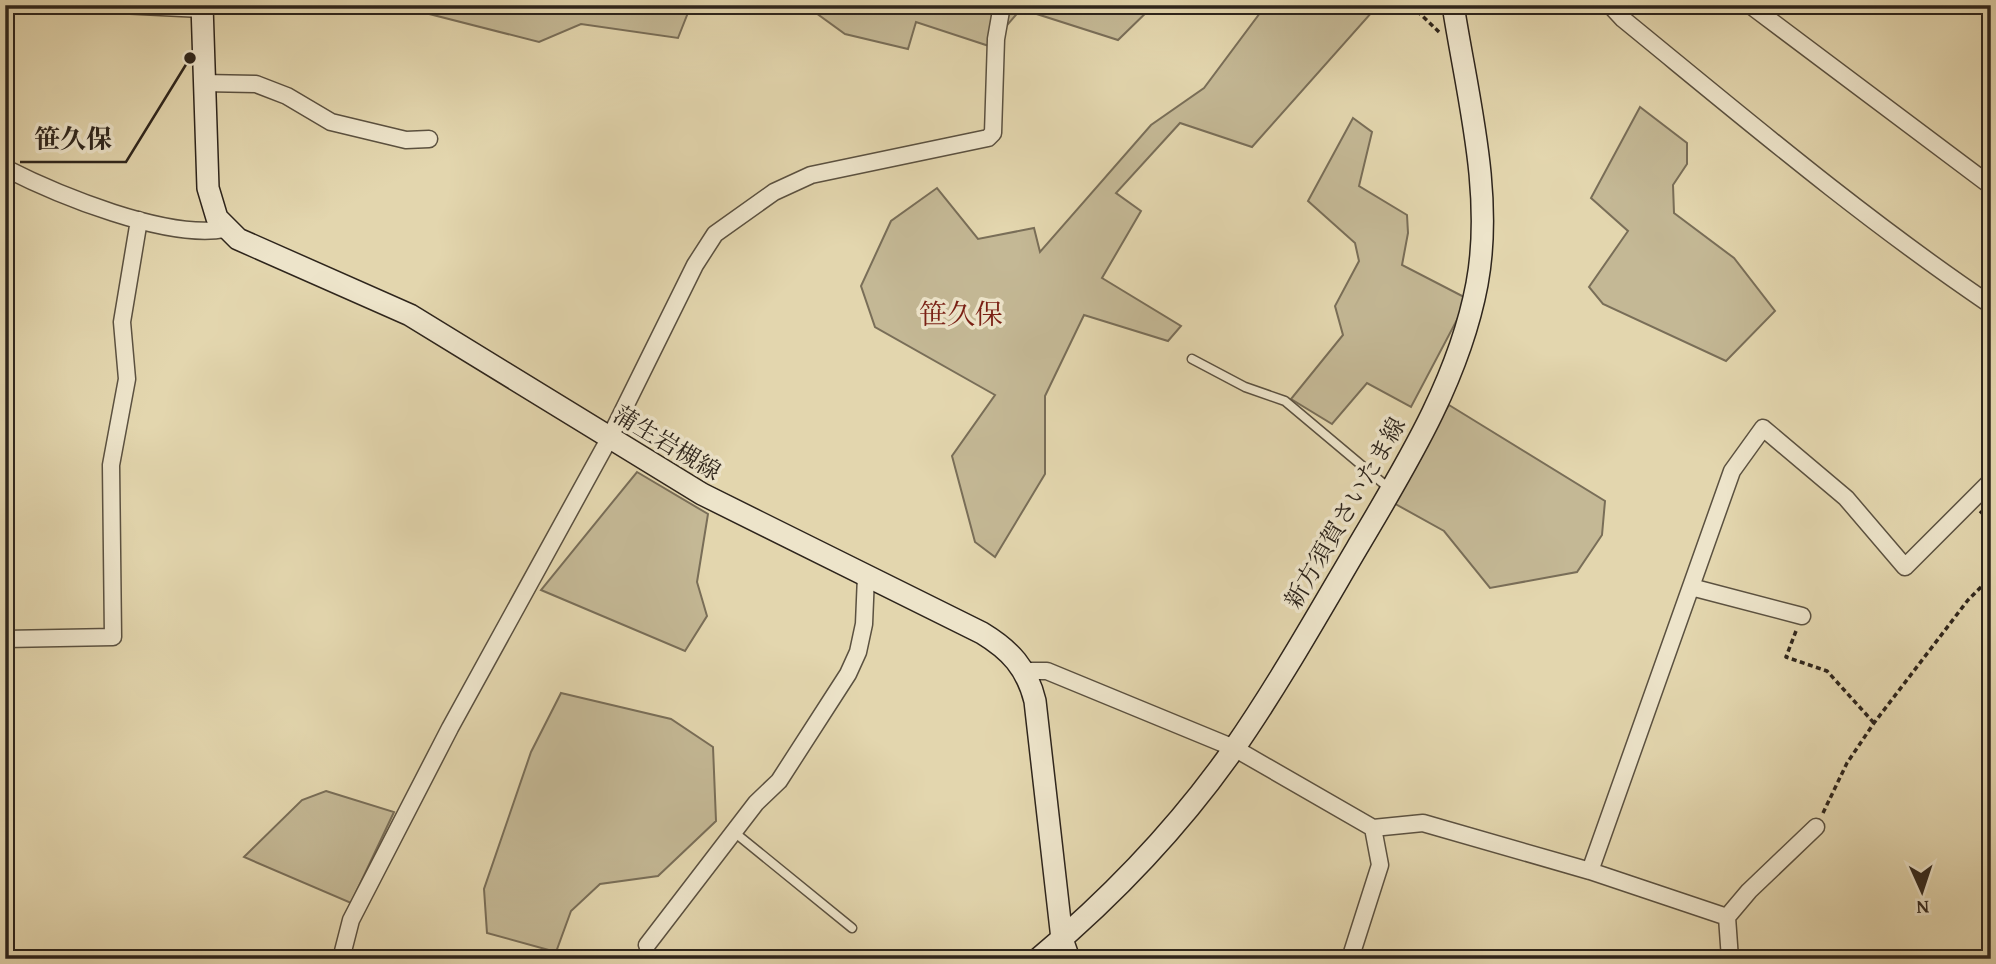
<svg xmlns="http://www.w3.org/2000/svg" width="1996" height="964" font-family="'Gentium Book Plus','Noto Serif JP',serif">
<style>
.green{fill:#c4b895;stroke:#796e58;stroke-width:2}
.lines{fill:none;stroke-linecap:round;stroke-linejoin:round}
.lane-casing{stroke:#5b5140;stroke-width:11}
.street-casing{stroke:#5b5140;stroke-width:19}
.secondary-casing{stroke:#2e251c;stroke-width:24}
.path{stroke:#2e251c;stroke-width:3.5;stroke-dasharray:5 3.5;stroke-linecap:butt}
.lane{stroke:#ede4ca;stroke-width:8}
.street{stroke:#ede4ca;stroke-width:16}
.secondary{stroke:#ede4ca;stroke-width:21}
.labels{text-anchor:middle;stroke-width:7;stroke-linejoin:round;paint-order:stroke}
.street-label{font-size:24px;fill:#2e251c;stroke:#ede4ca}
.quarter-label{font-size:28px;fill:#7a1f14;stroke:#ede4ca}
.leader{fill:none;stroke:#2e251c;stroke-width:2.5}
.callout-dot{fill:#2e251c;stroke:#ede4ca;stroke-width:2.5}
.callout-label{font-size:26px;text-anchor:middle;font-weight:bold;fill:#2e251c;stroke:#ede4ca;stroke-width:7;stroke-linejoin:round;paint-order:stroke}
</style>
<rect width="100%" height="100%" fill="#e3d6ae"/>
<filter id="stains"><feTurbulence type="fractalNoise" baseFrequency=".00286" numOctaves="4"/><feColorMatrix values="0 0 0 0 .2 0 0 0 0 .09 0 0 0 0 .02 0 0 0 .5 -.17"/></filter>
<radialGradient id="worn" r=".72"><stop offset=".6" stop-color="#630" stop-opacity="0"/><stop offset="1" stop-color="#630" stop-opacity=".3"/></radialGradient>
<path class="green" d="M 394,5 L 691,5 L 678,38 L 581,24 L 539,42 Z
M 805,5 L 1154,5 L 1118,40 L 1021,9 L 989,46 L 916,22 L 908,49 L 845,34 Z
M 1266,5 L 1372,5 L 1373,11 L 1252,147 L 1180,123 L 1116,193 L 1141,211 L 1102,278 L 1181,326 L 1168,341 L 1084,315 L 1045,396 L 1045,474 L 995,557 L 975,542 L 952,456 L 995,395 L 875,327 L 861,286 L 891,221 L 937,188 L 978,239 L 1034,228 L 1040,252 L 1151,125 L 1204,88 Z
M 1640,107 L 1687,143 L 1687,164 L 1673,185 L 1674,213 L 1734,258 L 1775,311 L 1726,361 L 1603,304 L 1589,287 L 1628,231 L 1591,198 Z
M 1353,118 L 1372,132 L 1359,186 L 1407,215 L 1408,233 L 1402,265 L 1468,299 L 1411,407 L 1367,383 L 1332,424 L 1291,399 L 1343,335 L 1335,306 L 1359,261 L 1355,243 L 1308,201 Z
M 1449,405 L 1605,501 L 1602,535 L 1577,572 L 1490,588 L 1444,531 L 1390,501 Z
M 637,472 L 708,514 L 697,582 L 707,616 L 685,651 L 541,590 Z
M 561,693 L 671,719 L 713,747 L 716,821 L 658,876 L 600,884 L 571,911 L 556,952 L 487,933 L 484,889 L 531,752 Z
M 326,791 L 394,812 L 351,903 L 244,857 L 302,800 Z"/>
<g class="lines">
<g class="lane-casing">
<path id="lane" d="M 1192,359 L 1245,387 L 1285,401 L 1391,490
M 734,832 L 852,928"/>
</g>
<g class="street-casing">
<path id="street" d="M 120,5 L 202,9
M 1610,5 L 1623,19 C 1743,117 1862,218 1991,305
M 1750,5 L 1991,186
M 203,83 L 256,84 L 287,96 L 331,122 L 406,140 L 429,139
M 5,168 C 58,195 167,240 225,229
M 1691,587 L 1802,616
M 5,639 L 113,637 L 111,465 L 127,379 L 122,322 L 139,220
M 1025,671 L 1047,671 L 1234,748 L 1373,828 L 1423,823 L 1590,871 L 1727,917
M 1590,871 L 1732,471 L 1763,428 L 1846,498 L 1905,567 L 1991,481
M 647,945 L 756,803 L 779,781 L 848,674 L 858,652 L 864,624 L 866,576
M 341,959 L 351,920 L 450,728 L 609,439 L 695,265 L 715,234 L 774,192 L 811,175 L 988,138 L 993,133 L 996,39 L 1002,5
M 1350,959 L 1380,865 L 1373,828
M 1730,959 L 1727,917 L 1749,891 L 1816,827"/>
</g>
<g class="secondary-casing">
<path id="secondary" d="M 202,5 L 208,188 L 217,218 L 238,239 L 410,315 L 702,494 L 982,633 C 1010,650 1027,668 1035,701 L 1062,939 L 1069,959
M 1038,959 C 1112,897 1178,828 1233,750 C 1278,685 1317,616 1357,548 C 1406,465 1459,380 1477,284 C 1494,193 1467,95 1453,5"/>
</g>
<path class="path" d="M 1411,5 L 1439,32
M 1980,511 L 1991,522
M 1796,631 L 1786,657 L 1827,671 L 1874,723
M 1823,813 L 1847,763 L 1874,723 L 1968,600 L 1991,577"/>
<use href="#lane" class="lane"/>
<use href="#street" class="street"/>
<use href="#secondary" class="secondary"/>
</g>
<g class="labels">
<g class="street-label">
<text transform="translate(667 443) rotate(31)" y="8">蒲生岩槻線</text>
<text transform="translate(1345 513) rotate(-60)" y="8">新方須賀さいたま線</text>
</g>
<g class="quarter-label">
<text x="961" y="324">笹久保</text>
</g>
</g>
<path class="leader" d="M190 58L126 162H20"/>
<circle class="callout-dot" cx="190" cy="58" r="7"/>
<g class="callout-label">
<text x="73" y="148">笹久保</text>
</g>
<rect width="1996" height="964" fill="none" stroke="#e3d6ae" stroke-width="28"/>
<rect x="7" y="7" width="1982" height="950" fill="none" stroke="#2e251c" stroke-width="3.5"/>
<rect x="14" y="14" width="1968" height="936" fill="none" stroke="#2e251c" stroke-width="2"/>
<g transform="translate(1922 891) rotate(177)" stroke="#ede4ca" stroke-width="5" paint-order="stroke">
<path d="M0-5L12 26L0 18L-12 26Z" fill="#2e251c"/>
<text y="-10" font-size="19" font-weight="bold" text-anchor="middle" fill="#2e251c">N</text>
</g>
<rect width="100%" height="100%" filter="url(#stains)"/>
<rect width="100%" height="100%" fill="url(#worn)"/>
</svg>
